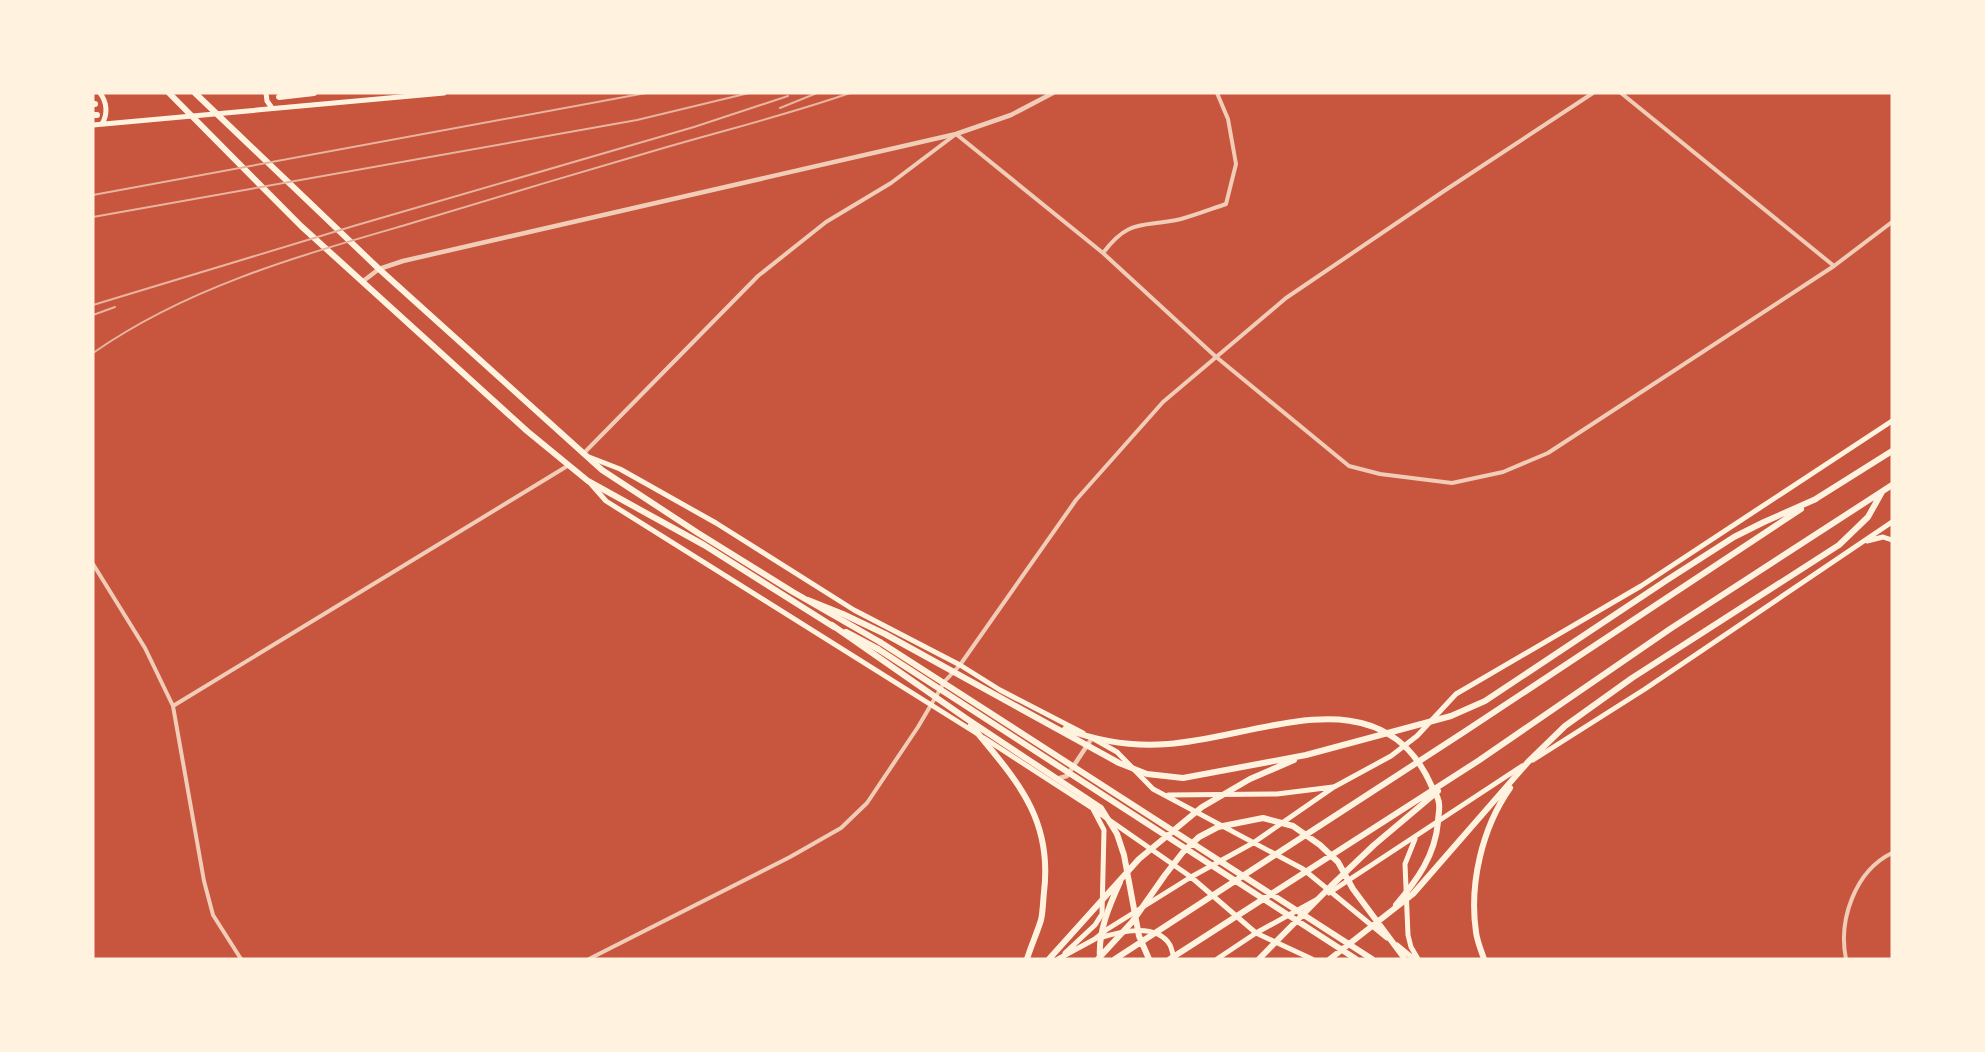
<svg xmlns="http://www.w3.org/2000/svg" width="1985" height="1052" font-family="'Zilla Slab',serif">
<style>
.lines{fill:none;stroke-linecap:round;stroke-linejoin:round}
.minor{stroke:#f1ccb7;stroke-width:4}
.tertiary{stroke:#f1ccb7;stroke-width:4.5}
.secondary{stroke:#fff3e0;stroke-width:5}
.primary{stroke:#fff3e0;stroke-width:6}
.trunk{stroke:#fff3e0;stroke-width:6}
.rail{stroke:#e9b49f;stroke-width:2}
</style>
<rect width="100%" height="100%" fill="#c8553d"/>
<g class="lines">
<path class="minor" d="M 1621,93 L 1834,266
M 1103,253 C 1130,217 1143,228 1181,219 C 1196,215 1211,209 1226,204 L 1236,164 L 1228,119 L 1217,93
M 583,454 L 758,276 L 826,222 L 891,183 L 956,134 L 1103,253 L 1215,356 L 1349,466 L 1380,474 L 1452,483 L 1503,472 L 1548,453 L 1834,266 L 1892,222
M 93,564 L 145,648 L 173,706 L 204,881 L 213,915 L 241,959
M 173,706 L 569,465
M 589,959 L 790,857 L 841,828 L 867,803 L 918,727 L 945,681 L 960,665 L 1076,500 L 1163,402 L 1286,298 L 1444,191 L 1593,93
M 1846,959 C 1838,920 1855,871 1892,853"/>
<path class="tertiary" d="M 362,282 L 379,269 L 403,261 L 956,134 L 1011,115 L 1053,93
M 1056,779 L 1067,776 L 1092,738"/>
<path class="secondary" d="M 100,93 C 107,102 108,114 102,124
M 266,93 L 267,101 L 272,108
M 93,125 L 444,93
M 589,457 L 620,469 L 716,523 L 854,610 L 960,665 L 1000,690 L 1083,733
M 591,484 L 606,501 L 976,733
M 1867,541 L 1883,537 L 1892,540
M 984,738 L 1092,808 L 1191,877 L 1256,933 L 1312,959
M 1094,739 L 1117,752 L 1153,789 L 1303,869 L 1387,938
M 1533,760 L 1645,689 L 1892,522
M 1168,795 L 1277,794 L 1333,787
M 1415,839 L 1405,864 L 1408,935 L 1411,947 L 1418,959
M 1329,893 L 1522,766
M 1099,938 C 1119,932 1156,922 1170,945 C 1172,949 1173,955 1174,959
M 1397,945 L 1414,959
M 1065,953 L 1095,925 L 1102,914 L 1104,830 L 1093,809
M 1058,959 L 1095,939 L 1106,930 L 1191,877 L 1253,843 L 1334,787 L 1391,756 L 1417,736 L 1456,694 L 1641,586 L 1892,421
M 1217,959 L 1256,933 L 1316,900"/>
<path class="primary" d="M 169,93 L 301,226 L 527,431 L 588,481 L 704,545 L 834,627
M 195,93 L 379,269 L 602,470 L 698,533 L 793,592 L 880,642
M 279,97 L 314,93
M 93,104 L 95,104
M 93,115 L 97,115
M 846,632 L 878,649"/>
<path class="trunk" d="M 1814,500 L 1892,451
M 808,600 L 843,614 L 885,634 L 1119,763 L 1147,774 L 1183,778 L 1306,755 L 1451,716 L 1485,701 L 1667,580 L 1734,537 L 1764,522 L 1816,499
M 832,625 L 967,719 L 1101,808 L 1117,834 L 1124,855 L 1139,936 L 1149,959
M 880,642 L 1372,959
M 878,649 L 1356,959
M 971,725 C 1015,779 1053,817 1044,892 C 1043,901 1043,911 1041,920 C 1037,933 1031,946 1027,959
M 1065,729 C 1098,741 1133,747 1168,744 C 1258,738 1382,671 1432,787 C 1435,792 1439,798 1439,804 C 1440,809 1438,816 1438,822 C 1435,856 1417,880 1396,905
M 1100,958 C 1098,932 1109,906 1120,882
M 1049,959 L 1139,859 L 1202,807 L 1250,779 L 1294,760
M 1098,959 L 1132,922 L 1165,875 L 1183,852 L 1199,837 L 1218,827 L 1263,818 L 1293,826 L 1320,845 L 1338,862 L 1353,889 L 1405,959
M 1115,959 L 1464,732 L 1801,509
M 1170,959 L 1478,761 L 1670,629 L 1892,485
M 1259,959 L 1331,886 L 1374,845 L 1438,791
M 1330,959 L 1413,894 L 1528,762 L 1565,726 L 1632,678 L 1839,545 L 1868,517 L 1882,492
M 1484,959 C 1481,950 1477,941 1476,932 C 1469,884 1482,828 1510,788"/>
<path class="rail" d="M 780,108 L 817,93
M 93,195 L 646,93
M 93,217 L 637,120 L 749,93
M 93,305 L 357,225 L 694,127 L 788,96
M 93,315 L 115,307
M 93,353 C 186,288 295,257 402,226 C 485,201 567,176 650,152 C 717,132 784,116 850,93"/>
</g>
<rect width="1985" height="1052" fill="none" stroke="#fff3e0" stroke-width="189"/>
</svg>
